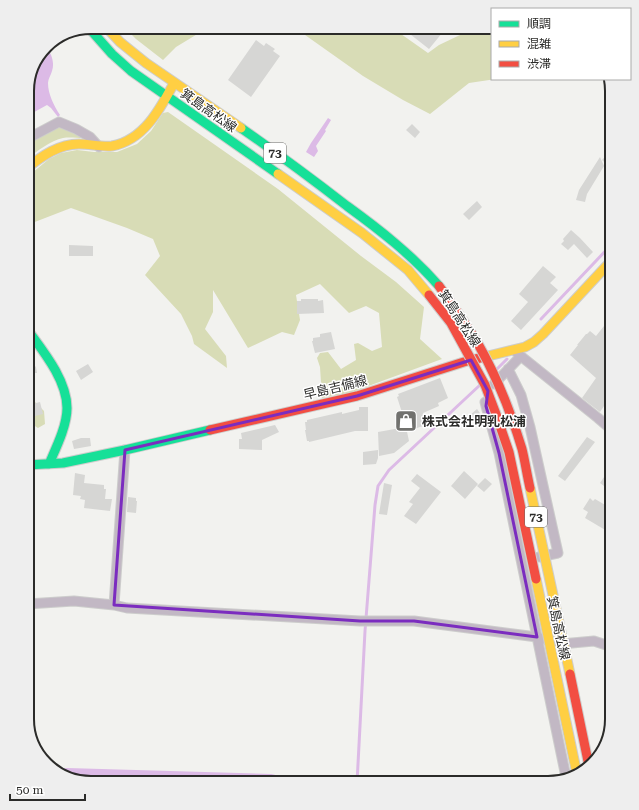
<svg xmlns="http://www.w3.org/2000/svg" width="639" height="810" font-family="'Roboto Serif','Noto Sans JP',serif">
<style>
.green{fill:#d8dcb6}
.water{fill:#dcbae6}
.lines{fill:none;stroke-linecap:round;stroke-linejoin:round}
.stream{stroke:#dcbae6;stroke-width:3}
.river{stroke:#dcbae6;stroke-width:18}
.building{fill:#d6d6d4}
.street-casing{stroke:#cdcdcc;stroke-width:11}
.fast-casing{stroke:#cdcdcc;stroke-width:11}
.slow-casing{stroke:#cdcdcc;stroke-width:11}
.jam-casing{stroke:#cdcdcc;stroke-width:11}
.street{stroke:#c2b8c4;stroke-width:9}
.fast{stroke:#16e098;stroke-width:9}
.slow{stroke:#ffcf43;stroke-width:9}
.jam{stroke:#f24e42;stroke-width:9}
.slow-bridge-casing{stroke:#cdcdcc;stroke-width:11;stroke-linecap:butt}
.jam-bridge-casing{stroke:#cdcdcc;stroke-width:11;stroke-linecap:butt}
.slow-bridge{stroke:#ffcf43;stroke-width:9}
.jam-bridge{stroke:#f24e42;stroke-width:9}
.marked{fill:none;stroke:#7b2cbf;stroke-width:3;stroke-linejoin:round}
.labels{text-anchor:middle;stroke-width:3;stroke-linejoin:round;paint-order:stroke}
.shield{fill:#fff;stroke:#6b6b69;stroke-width:1}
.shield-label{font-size:12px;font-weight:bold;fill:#2b2b29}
.street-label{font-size:13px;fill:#2b2b29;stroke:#fff}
.poi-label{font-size:13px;font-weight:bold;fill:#2b2b29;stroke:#fff;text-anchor:start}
.rim{fill:none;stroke:#2b2b29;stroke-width:2}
</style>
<rect width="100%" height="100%" fill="#f2f2ef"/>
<path class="green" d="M 124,27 L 209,27 L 176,47 L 163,60 L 136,39 Z
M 286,27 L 391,27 L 428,53 L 439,45 L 460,35 L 474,27 L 492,27 L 492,79 L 496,79 L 469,83 L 430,114 L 403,100 L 363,76 L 298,30 Z
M 168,112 L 278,189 L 361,256 L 396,282 L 424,307 L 420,339 L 442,359 L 352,392 L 322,398 L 320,367 L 317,358 L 320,353 L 328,352 L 341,369 L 356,360 L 354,344 L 358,343 L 372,351 L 382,347 L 379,313 L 366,306 L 349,313 L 320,284 L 296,295 L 300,320 L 294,335 L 282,332 L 248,348 L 213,290 L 213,312 L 205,329 L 226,356 L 227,368 L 194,344 L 192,336 L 181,314 L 145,275 L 160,256 L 153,239 L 127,228 L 71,208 L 27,225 L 27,177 L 49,159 L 61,153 L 77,150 L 94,152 L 117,152 L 137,144 L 151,131 L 163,113 Z
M 57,127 L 66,129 L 83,138 C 77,138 69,137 63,138 C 51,140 36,152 27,159 L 27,144 Z
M 27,394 L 44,411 L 45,424 L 38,428 L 27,421 Z"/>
<path class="water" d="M 47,47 C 51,54 55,62 52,71 C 51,75 48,79 48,83 C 48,94 54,106 60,115 L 58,117 L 51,108 L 47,105 L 27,116 L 27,87 Z
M 328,118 L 331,120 L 325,130 L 326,131 L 316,146 L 318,151 L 314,157 L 306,152 L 311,143 Z"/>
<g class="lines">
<path class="stream" d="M 541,319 L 612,244
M 497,369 L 507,359
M 357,783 L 365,631 L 375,505 L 378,486 L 389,470 L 480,385"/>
<path class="river" d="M 67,777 L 271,783"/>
</g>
<path class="building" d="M 401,27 L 447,27 L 429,49 Z
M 256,40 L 264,46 L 266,43 L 275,49 L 273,51 L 280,56 L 251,97 L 228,80 Z
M 412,124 L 420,132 L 415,138 L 406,130 Z
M 612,149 L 612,169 L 602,160 Z
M 600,157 L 604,166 L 587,194 L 585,202 L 576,200 L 579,190 Z
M 477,201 L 482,207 L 469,220 L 463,214 Z
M 571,230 L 580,238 L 593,252 L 587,258 L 574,244 L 568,250 L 561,244 L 564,241 L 563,239 Z
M 69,245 L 93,246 L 93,256 L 69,256 Z
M 543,266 L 556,277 L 550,283 L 558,290 L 521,330 L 511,321 L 528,302 L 519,294 Z
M 301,299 L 318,299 L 318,301 L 323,300 L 324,313 L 297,314 L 297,301 L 301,301 Z
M 612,316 L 612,394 L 600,412 L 582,398 L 596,378 L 570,355 L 578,345 L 577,345 L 586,334 L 587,334 L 590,331 L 596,336 Z
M 331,332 L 335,349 L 315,353 L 312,341 L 313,341 L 313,338 L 320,337 L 320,334 Z
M 27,358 L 36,367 L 37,373 L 27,373 Z
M 88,364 L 93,372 L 81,380 L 76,371 Z
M 440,378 L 448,398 L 438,403 L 439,406 L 423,413 L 426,421 L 422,423 L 423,426 L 408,431 L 397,397 L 399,396 L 398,394 Z
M 40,402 L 43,414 L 35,416 L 32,404 Z
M 359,407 L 368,407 L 368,431 L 355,431 L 309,442 L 309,441 L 307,441 L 305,430 L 306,430 L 305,422 L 307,422 L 307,420 L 342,412 L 342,414 L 359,410 Z
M 477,409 L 482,416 L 473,422 L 469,416 Z
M 275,425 L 279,432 L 262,440 L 262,450 L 239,449 L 239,439 L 242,439 L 241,433 Z
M 406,427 L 409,441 L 394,453 L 379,456 L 378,432 Z
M 587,437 L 595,442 L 565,481 L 558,476 Z
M 81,438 L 90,438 L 91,446 L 74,449 L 72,441 Z
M 378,450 L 378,458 L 376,464 L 363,465 L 363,452 Z
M 612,465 L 612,492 L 600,483 Z
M 464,471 L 478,484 L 465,499 L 451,486 Z
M 75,473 L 85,475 L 84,483 L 104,485 L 104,489 L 106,489 L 105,499 L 112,499 L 110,511 L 84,508 L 85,500 L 80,499 L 81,496 L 73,495 Z
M 417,474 L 441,492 L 416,524 L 404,516 L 413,504 L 409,502 L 420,488 L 411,481 Z
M 485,478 L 492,484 L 484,492 L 477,486 Z
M 384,483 L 392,485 L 387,515 L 379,514 Z
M 128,497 L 136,498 L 136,501 L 137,501 L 136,513 L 127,512 Z
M 590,498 L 593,501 L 595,499 L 612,509 L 612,534 L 585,518 L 588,512 L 583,509 Z"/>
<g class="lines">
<g class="street-casing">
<path id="street" d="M 27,139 L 59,122 L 76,129 L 90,137 L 99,147
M 517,353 L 598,418 L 612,430
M 508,369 L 521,395 L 530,427 L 558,553 L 539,557
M 494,384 L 520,357
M 485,402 L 486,406 L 499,453 L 566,777
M 125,450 L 114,605 L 127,608 L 360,621 L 414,621 L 537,637 L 561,644 L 594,641 L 612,647
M 27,604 L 74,601 L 114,605"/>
</g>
<g class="fast-casing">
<path id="fast" d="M 89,28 L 112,54 L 131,71 L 278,174
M 241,128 C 277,153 312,179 347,206 C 380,230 412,255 439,286
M 27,329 C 43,351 67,380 67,408 C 67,426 56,448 49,464
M 27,465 L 63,463 L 125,450 L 210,430"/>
</g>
<g class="slow-casing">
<path id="slow" d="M 106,27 L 120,42 L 146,63 L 241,128
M 27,168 C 42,156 59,144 79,144 C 90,144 101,147 112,146 C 144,140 160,109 174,83
M 278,174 L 362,233 L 408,270 L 429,295
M 484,357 L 525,347 L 534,342 L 543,334 L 612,260"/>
</g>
<g class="jam-casing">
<path id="jam" d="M 210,430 L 357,396 L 467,361 L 484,357"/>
</g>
<use href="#street" class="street"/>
<use href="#fast" class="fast"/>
<use href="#slow" class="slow"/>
<use href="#jam" class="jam"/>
<g class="slow-bridge-casing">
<path id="slow-bridge" d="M 530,488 L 570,674
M 536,579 L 577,774"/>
</g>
<g class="jam-bridge-casing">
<path id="jam-bridge" d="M 439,286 C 452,304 465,323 477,342 C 496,375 511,412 522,449 C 525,461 527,475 530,488
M 429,295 L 451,323 L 485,385 L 496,414 L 509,452 L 536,579
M 570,674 L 589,766"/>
</g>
<use href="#slow-bridge" class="slow-bridge"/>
<use href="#jam-bridge" class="jam-bridge"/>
</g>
<path class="marked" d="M 471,360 L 488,391 L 486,406 L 499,453 L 537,637 L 414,621 L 360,621 L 114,605 L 125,450 L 357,396 Z"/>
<defs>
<g id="shop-square" transform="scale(1.15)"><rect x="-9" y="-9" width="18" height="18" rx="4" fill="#71716e" stroke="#fff"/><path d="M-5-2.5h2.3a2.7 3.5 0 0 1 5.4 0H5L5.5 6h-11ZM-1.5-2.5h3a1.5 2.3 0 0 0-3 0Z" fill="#fff"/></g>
</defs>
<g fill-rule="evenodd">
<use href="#shop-square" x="406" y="421"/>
</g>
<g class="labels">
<g class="shield">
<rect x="264" y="143" width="22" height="20" rx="3"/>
<rect x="525" y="507" width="22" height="20" rx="3"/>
</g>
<g class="shield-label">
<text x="275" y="157">73</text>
<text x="536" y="521">73</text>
</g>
<g class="street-label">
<text transform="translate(209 110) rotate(35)" y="5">箕島高松線</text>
<text transform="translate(460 318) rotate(57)" y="5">箕島高松線</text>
<text transform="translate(335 387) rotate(-14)" y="5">早島吉備線</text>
<text transform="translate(559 628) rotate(78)" y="5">箕島高松線</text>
</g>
<g class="poi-label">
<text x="422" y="426">株式会社明乳松浦</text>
</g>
</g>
<path d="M0 0H639V810H0ZM91 34H548A57 57 0 0 1 605 91V719A57 57 0 0 1 548 776H91A57 57 0 0 1 34 719V91A57 57 0 0 1 91 34Z" fill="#eee" fill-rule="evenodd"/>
<path class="rim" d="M91 34H548A57 57 0 0 1 605 91V719A57 57 0 0 1 548 776H91A57 57 0 0 1 34 719V91A57 57 0 0 1 91 34Z"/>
<rect x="491" y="8" width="140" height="72" fill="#ffffff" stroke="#aaaaa9"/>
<rect x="499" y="21" width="20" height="6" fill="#16e098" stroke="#aaaaa9"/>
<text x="527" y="28" font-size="12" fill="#2b2b29">順調</text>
<rect x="499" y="41" width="20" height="6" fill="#ffcf43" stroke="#aaaaa9"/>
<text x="527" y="48" font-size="12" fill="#2b2b29">混雑</text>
<rect x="499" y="61" width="20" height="6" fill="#f24e42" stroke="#aaaaa9"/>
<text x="527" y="68" font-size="12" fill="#2b2b29">渋滞</text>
<path d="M10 794v6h75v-6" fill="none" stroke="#2b2b29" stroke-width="2"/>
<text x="16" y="794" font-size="12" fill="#2b2b29" stroke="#ffffff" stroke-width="3" paint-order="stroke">50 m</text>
</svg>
